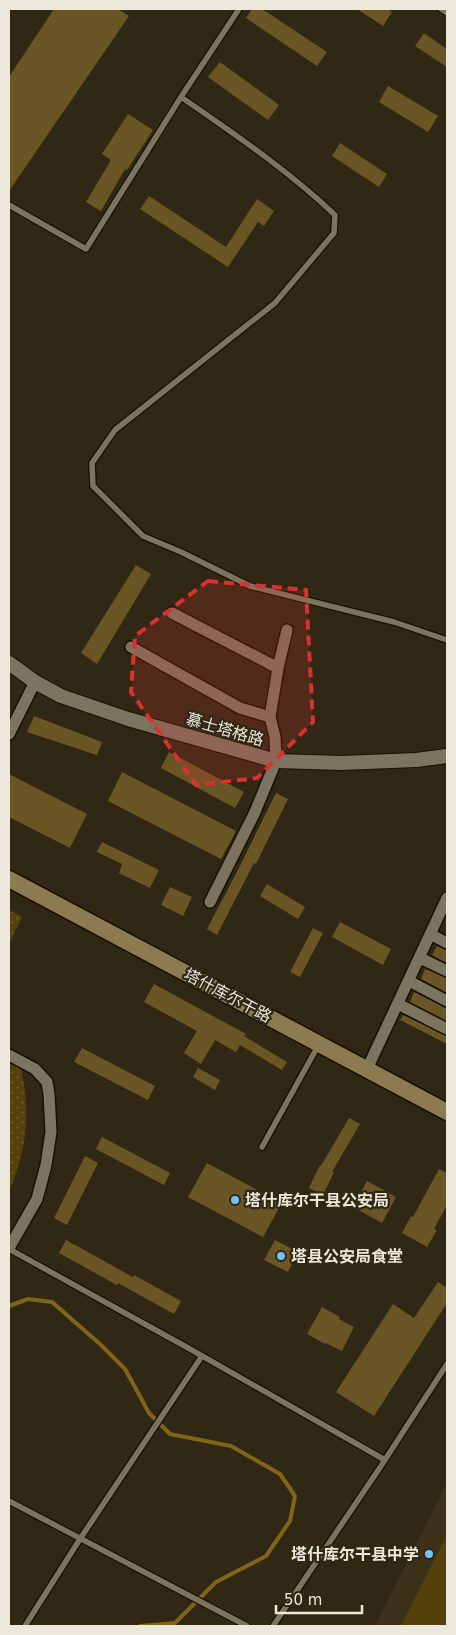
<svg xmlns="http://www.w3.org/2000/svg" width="456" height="1635" font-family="'DejaVu Sans','Noto Sans SC',sans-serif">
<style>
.built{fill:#3c3118}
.park{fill:url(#park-dots)}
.garden{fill:#55410b}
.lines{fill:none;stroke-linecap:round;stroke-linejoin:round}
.stream{stroke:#806418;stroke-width:4}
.building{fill:#6a5624}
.service-casing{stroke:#181101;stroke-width:8}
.minor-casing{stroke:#181101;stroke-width:14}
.tertiary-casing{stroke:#181101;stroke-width:16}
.secondary-casing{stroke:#181101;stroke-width:19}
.service{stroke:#7d745f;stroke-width:5.5}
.minor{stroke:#7d745f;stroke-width:11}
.tertiary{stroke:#7d745f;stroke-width:14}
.secondary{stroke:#8c7b51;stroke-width:16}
.marked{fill:#d73231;fill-opacity:0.2;stroke:#d73231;stroke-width:4;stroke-dasharray:10 6;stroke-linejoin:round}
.poi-dot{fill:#70c2f4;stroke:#302815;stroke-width:2}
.labels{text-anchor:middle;stroke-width:4.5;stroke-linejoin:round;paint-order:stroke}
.street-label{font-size:16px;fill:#ede8dc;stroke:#302815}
.poi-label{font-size:16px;font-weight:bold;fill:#ede8dc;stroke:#302815;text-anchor:start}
</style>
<defs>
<pattern id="park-dots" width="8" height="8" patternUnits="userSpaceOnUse" patternTransform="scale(1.25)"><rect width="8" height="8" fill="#55410b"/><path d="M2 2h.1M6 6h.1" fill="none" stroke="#6e5c2e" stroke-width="1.8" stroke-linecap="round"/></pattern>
</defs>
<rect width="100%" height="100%" fill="#302815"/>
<path class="built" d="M 447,1483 L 447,1626 L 375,1626 Z"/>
<path class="park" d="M 9,910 L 22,917 L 9,944 Z
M 9,1060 L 21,1068 C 31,1112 27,1150 9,1191 Z"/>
<path class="garden" d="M 447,1535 L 447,1626 L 401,1626 Z"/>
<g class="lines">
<path class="stream" d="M 9,1306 L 28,1299 L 52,1302 L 101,1345 L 125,1369 L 149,1413 L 170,1434 L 231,1446 L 280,1474 L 295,1496 L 290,1521 L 266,1556 L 216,1582 L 175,1623 L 140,1626"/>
</g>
<path class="building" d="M 54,9 L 118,9 L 129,16 L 9,191 L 9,77 Z
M 252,9 L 262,9 L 327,52 L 317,66 L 246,18 Z
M 357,9 L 387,9 L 392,12 L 383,26 Z
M 424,33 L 447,49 L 447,67 L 415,46 Z
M 220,62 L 279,105 L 268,120 L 208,77 Z
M 388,86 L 438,116 L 428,132 L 379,102 Z
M 128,114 L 153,130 L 127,170 L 125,169 L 101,211 L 86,202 L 111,160 L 102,154 Z
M 340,143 L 387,174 L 379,187 L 332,156 Z
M 149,196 L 226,247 L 257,199 L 274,211 L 264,226 L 258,222 L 228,267 L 140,209 Z
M 136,565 L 151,574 L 97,664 L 81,653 Z
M 34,716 L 102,742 L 97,755 L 27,732 Z
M 169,752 L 244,792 L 235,808 L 161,768 Z
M 122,772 L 236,831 L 221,859 L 108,801 Z
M 9,774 L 87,814 L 70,848 L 9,817 Z
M 276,793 L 288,799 L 256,864 L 254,863 L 217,935 L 207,929 L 240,866 Z
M 102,842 L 159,870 L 150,888 L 119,873 L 122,864 L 97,852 Z
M 267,884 L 305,907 L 298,919 L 260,896 Z
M 170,887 L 192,897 L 183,916 L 161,905 Z
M 340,922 L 391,949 L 383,965 L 332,937 Z
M 313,928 L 323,933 L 300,977 L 290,972 Z
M 437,946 L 447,950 L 447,963 L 432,955 Z
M 425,969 L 447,978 L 447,993 L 421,979 Z
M 154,984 L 246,1034 L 244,1036 L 287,1062 L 282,1070 L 240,1045 L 236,1052 L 215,1040 L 201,1064 L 184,1053 L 197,1031 L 144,1002 Z
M 414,992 L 447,1008 L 447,1021 L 410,1002 Z
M 403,1015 L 447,1036 L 447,1044 L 400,1020 Z
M 82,1048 L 155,1086 L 148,1100 L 74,1062 Z
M 198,1068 L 220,1080 L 215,1090 L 193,1077 Z
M 349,1118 L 360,1124 L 332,1172 L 334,1172 L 323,1195 L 309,1188 L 320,1165 L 321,1166 Z
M 102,1137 L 170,1173 L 164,1185 L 96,1149 Z
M 85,1156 L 98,1163 L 67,1225 L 54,1218 Z
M 207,1163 L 282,1203 L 263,1237 L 188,1197 Z
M 439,1169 L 447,1173 L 447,1205 L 434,1229 L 437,1230 L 427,1247 L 402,1233 L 411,1216 L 413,1217 Z
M 367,1181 L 396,1197 L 382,1223 L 353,1207 Z
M 66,1240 L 133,1277 L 134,1275 L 181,1301 L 174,1314 L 118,1283 L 117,1285 L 59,1253 Z
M 275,1240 L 298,1252 L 288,1272 L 264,1260 Z
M 438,1282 L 447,1288 L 447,1303 L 374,1416 L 336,1392 L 393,1304 L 414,1318 Z
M 322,1307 L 340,1317 L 339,1319 L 354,1327 L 342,1351 L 326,1343 L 325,1344 L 307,1334 Z"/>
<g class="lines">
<g class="service-casing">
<path id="service" d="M 441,9 L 447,13
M 181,97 C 234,134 288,170 335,215 L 334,233 L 275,303 L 115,430 L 92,463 L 93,486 L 143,536 L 181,552 L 250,586 L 394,622 L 447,640
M 9,205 L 86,249 L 181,97 L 239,9
M 262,1147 L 318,1046
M 9,1249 L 190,1349 L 385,1460
M 9,1501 L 247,1626
M 25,1626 L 80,1539 L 202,1356
M 273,1626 L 381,1466 L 447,1364"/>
</g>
<g class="minor-casing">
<path id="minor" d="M 172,613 L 278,668
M 131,647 L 240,708 L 270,717
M 9,734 L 35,682
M 210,902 L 255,812 L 276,761 L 275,737 L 270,717 L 278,668 L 287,630
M 430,934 L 447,943
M 420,958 L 447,971
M 409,981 L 447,1001
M 398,1004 L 447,1029
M 9,1055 L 35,1069 L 47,1082 L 49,1094 L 51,1132 L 46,1165 L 37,1199 L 9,1248
M 367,1069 L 447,898"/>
</g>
<g class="tertiary-casing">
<path id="tertiary" d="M 9,663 L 35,682 L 61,696 L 128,719 L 276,761 L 341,763 L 416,760 L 447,756"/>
</g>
<g class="secondary-casing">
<path id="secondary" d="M 9,879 L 447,1112"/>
</g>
<use href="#service" class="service"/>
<use href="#minor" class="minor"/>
<use href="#tertiary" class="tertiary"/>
<use href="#secondary" class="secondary"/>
</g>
<path class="marked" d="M 208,581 L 306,590 L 313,722 L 257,778 L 196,785 L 131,692 L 135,636 Z"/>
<g class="poi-dot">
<circle cx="235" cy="1200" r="5"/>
<circle cx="281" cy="1256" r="5"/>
<circle cx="429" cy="1554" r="5"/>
</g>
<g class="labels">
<g class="street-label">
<text transform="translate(225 729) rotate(16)" y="6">慕士塔格路</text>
<text transform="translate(228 995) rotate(28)" y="6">塔什库尔干路</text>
</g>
<g class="poi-label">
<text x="245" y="1206">塔什库尔干县公安局</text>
<text x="291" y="1262">塔县公安局食堂</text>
<text x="419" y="1560" text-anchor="end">塔什库尔干县中学</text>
</g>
</g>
<rect width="456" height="1635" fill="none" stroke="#ede8dc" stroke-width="20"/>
<path d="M276 1605v8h86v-8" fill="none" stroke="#ede8dc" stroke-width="2.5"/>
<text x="284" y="1605" font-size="15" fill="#ede8dc" stroke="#302815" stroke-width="4" paint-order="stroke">50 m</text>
</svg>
